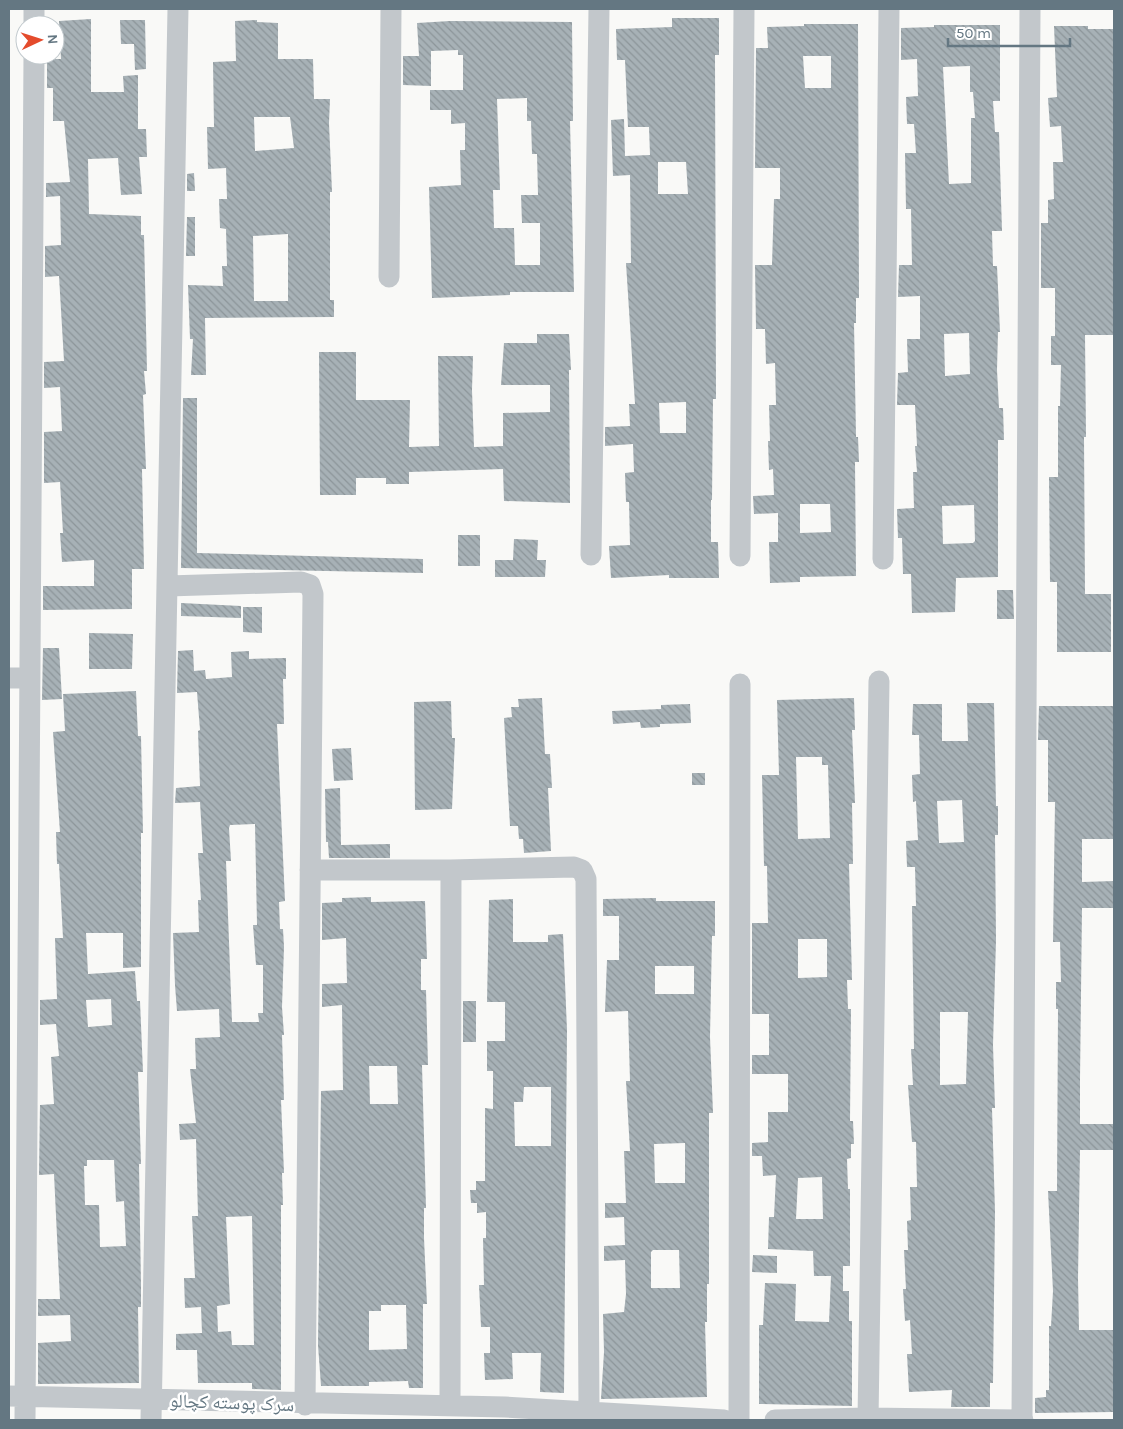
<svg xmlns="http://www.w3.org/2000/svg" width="1123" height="1429" font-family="Karla,'Noto Naskh Arabic',sans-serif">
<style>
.building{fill:url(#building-back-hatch);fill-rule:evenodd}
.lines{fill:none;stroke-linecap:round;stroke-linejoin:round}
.minor{stroke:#c2c7cb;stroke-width:21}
.labels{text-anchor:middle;stroke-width:5;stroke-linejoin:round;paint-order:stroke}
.street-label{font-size:19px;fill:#647782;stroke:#fff}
</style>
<defs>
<pattern id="building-back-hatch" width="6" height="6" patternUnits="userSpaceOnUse" patternTransform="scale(1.25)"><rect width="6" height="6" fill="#a7b1b6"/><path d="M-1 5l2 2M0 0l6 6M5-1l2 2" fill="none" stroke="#8c9599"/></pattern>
</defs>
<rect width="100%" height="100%" fill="#f9f9f7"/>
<path class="building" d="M 672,18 L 719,18 L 719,55 L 715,55 L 716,399 L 713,399 L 712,500 L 711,500 L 711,542 L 718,542 L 719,578 L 669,578 L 669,575 L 611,578 L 609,546 L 630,545 L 629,502 L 626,502 L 625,473 L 634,472 L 633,444 L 605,446 L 605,427 L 630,426 L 629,404 L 635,404 L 626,263 L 631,263 L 630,175 L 613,176 L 611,120 L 624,119 L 625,156 L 650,155 L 649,127 L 628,127 L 625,60 L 617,60 L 616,29 L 672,27 ZM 658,162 L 686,162 L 688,194 L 658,194 ZM 686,402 L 686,433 L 660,433 L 659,403 Z
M 91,19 L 91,92 L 124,92 L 123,76 L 138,75 L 138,129 L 146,129 L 147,157 L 139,157 L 142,194 L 121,195 L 118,158 L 88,159 L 89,214 L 141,216 L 141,235 L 144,235 L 147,371 L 144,371 L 146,394 L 143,395 L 146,469 L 142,469 L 144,569 L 132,569 L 132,609 L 43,610 L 43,586 L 94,586 L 94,560 L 62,562 L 60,533 L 63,533 L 60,482 L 44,483 L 44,432 L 62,431 L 60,387 L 44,388 L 44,362 L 64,361 L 59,276 L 45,277 L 45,246 L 61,245 L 60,196 L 46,197 L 46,183 L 70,182 L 64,121 L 53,121 L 53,88 L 47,88 L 47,59 L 61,59 L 59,21 Z
M 120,20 L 145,20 L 146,69 L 135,70 L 134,44 L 121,44 Z
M 257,20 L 257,22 L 278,23 L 278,59 L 313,59 L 314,99 L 330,99 L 329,123 L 332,192 L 330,192 L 330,300 L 334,300 L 334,317 L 205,318 L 206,375 L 191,375 L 193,339 L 190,339 L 188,285 L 223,286 L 222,266 L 227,266 L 226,229 L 220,228 L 219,199 L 227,199 L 226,168 L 208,169 L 207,127 L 214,127 L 213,62 L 236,61 L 235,21 ZM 254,117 L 290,117 L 294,148 L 255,151 ZM 288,234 L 288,301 L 254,301 L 253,236 Z
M 450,21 L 572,22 L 573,121 L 570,121 L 574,292 L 510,292 L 510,295 L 432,298 L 429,187 L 461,185 L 460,150 L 465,150 L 465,123 L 451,124 L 451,110 L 430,110 L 430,90 L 463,90 L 463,55 L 458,55 L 458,50 L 431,51 L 431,86 L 403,85 L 403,56 L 419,56 L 417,23 ZM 527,98 L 527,121 L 531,121 L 532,154 L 537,154 L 538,195 L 521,195 L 522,223 L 540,223 L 540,265 L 515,265 L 514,228 L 494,228 L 493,190 L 500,190 L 497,99 Z
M 804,24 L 858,24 L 859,298 L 856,298 L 856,323 L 854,323 L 856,437 L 858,437 L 859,462 L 855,462 L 856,576 L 800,577 L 800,582 L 770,583 L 769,542 L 778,542 L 778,513 L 754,514 L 753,496 L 774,495 L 773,469 L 769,470 L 768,441 L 770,441 L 769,405 L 776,405 L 775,363 L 766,364 L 765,329 L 756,329 L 755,265 L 772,265 L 774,199 L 780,199 L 780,168 L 755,168 L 756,48 L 768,48 L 767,27 L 804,26 ZM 803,56 L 831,56 L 831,88 L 805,88 ZM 800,504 L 830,504 L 831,532 L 800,533 Z
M 934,25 L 1000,25 L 1000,101 L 993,101 L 995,132 L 999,132 L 1002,231 L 992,231 L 993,266 L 997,266 L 1000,332 L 998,332 L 997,370 L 999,408 L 1003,408 L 1004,440 L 998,440 L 998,577 L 956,578 L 955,612 L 912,613 L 911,574 L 903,574 L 902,538 L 898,538 L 897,509 L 914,508 L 913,472 L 917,472 L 915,446 L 917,446 L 915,405 L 897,405 L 898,373 L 908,372 L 907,339 L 920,339 L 920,296 L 898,297 L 899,265 L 912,265 L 911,209 L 906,209 L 905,153 L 916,153 L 914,124 L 907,124 L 906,97 L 918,96 L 917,59 L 901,60 L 901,28 L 934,27 ZM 970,66 L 970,92 L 973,92 L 975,118 L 971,118 L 971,183 L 949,184 L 943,67 ZM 969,333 L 970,374 L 945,376 L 944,334 ZM 974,505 L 975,541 L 973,543 L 943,544 L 942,506 Z
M 1054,26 L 1088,26 L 1088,29 L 1114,29 L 1114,335 L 1085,335 L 1086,437 L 1084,437 L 1085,594 L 1111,594 L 1111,652 L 1057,652 L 1057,582 L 1050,582 L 1049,477 L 1058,477 L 1058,406 L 1060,406 L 1061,365 L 1051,365 L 1051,336 L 1055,336 L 1055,288 L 1041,288 L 1041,223 L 1048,223 L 1048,200 L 1054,199 L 1053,162 L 1063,162 L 1061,126 L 1050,127 L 1048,98 L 1057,97 Z
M 194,173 L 195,191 L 187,191 L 187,174 Z
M 187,217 L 195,217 L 195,256 L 186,256 Z
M 537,334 L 569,334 L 571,370 L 569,370 L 570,503 L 504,501 L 503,469 L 409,472 L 409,484 L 386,484 L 386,478 L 356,478 L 356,495 L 320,495 L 319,352 L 356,352 L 356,400 L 410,400 L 409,447 L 439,446 L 438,356 L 473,356 L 472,390 L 474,447 L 503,446 L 503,413 L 550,412 L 550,385 L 501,385 L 504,343 L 537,343 Z
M 183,398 L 197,398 L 197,553 L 423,559 L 423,573 L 181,568 Z
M 458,535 L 480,535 L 480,566 L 458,566 Z
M 514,539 L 538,540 L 537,560 L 546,560 L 545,577 L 495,577 L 495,560 L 513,560 Z
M 997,590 L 1013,590 L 1014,619 L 997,619 Z
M 181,603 L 241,606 L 241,618 L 181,616 Z
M 243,607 L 262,607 L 262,633 L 243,632 Z
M 89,633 L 133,634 L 132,669 L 89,669 Z
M 43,648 L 59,648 L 62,699 L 42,700 Z
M 193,650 L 194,671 L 205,670 L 206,679 L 232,677 L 231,652 L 249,651 L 249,659 L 286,658 L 286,679 L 283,679 L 284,724 L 277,724 L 285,901 L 279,902 L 280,929 L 283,929 L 284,947 L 282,1007 L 284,1035 L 282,1035 L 284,1100 L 281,1100 L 284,1173 L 282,1173 L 283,1205 L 281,1205 L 281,1390 L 252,1389 L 252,1383 L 198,1383 L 197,1350 L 176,1350 L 176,1334 L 202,1333 L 201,1307 L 185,1308 L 184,1278 L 195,1278 L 192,1216 L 198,1216 L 196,1139 L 180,1140 L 179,1124 L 196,1123 L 190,1069 L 196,1069 L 195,1038 L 220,1037 L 219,1009 L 177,1011 L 175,985 L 173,933 L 199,932 L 198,900 L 201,900 L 198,853 L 203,853 L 200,802 L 175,803 L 176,788 L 200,786 L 198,731 L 200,730 L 197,692 L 177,693 L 178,651 ZM 255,824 L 257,925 L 253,925 L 256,965 L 263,965 L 263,1013 L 258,1013 L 259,1022 L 232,1022 L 226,861 L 231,861 L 229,828 L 230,825 ZM 252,1216 L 254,1345 L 232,1345 L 231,1331 L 218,1332 L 217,1306 L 230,1304 L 226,1217 Z
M 136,691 L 138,736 L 141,736 L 143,833 L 141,833 L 141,967 L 123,968 L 123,933 L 86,933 L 88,974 L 135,971 L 137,1001 L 140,1001 L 143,1072 L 138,1072 L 141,1164 L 139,1164 L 141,1286 L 141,1307 L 138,1307 L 139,1383 L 38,1384 L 38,1343 L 71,1341 L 70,1315 L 38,1316 L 38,1299 L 60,1299 L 54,1174 L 39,1175 L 40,1105 L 54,1104 L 51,1057 L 59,1056 L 56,1024 L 40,1025 L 40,1000 L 57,999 L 55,938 L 63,938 L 59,864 L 57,864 L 56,832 L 60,832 L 53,732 L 65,731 L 63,694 ZM 111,999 L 112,1025 L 88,1027 L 86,1000 ZM 87,1160 L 114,1160 L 116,1202 L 124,1201 L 126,1246 L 100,1247 L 99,1205 L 85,1205 L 84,1166 L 87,1166 Z
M 542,698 L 545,754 L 550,754 L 552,788 L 548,788 L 551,851 L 524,853 L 523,839 L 519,839 L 518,826 L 510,826 L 504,718 L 512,717 L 511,707 L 519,707 L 518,699 Z
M 854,698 L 855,730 L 852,730 L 855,803 L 852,803 L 853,864 L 849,864 L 852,980 L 847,980 L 848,1009 L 851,1009 L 850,1121 L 853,1121 L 854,1144 L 851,1144 L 851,1158 L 847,1159 L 848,1189 L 850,1189 L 850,1266 L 843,1266 L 843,1291 L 849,1291 L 849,1321 L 852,1321 L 852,1406 L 759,1404 L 759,1325 L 763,1325 L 765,1283 L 796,1284 L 795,1321 L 829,1322 L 831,1276 L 814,1276 L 813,1251 L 768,1249 L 769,1217 L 774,1217 L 776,1175 L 763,1176 L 762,1156 L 752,1156 L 752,1143 L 768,1142 L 768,1112 L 788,1112 L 788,1074 L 752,1074 L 752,1055 L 769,1055 L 769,1014 L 752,1014 L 752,923 L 768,923 L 767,866 L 764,866 L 762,775 L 779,775 L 777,700 ZM 796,757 L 822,757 L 822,765 L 828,765 L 830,838 L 798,839 ZM 798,939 L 827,939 L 827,977 L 798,978 ZM 822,1177 L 823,1219 L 796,1219 L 798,1178 Z
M 451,701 L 452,738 L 455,738 L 452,809 L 415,810 L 414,702 Z
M 967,703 L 994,703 L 996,806 L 998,806 L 998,835 L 995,835 L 996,940 L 993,1045 L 995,1108 L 992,1108 L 995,1212 L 993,1383 L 990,1383 L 990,1407 L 951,1407 L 952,1390 L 909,1392 L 907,1354 L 912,1354 L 910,1320 L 905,1321 L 903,1289 L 906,1289 L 904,1250 L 908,1250 L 907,1221 L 911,1220 L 910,1187 L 917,1187 L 916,1142 L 912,1142 L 908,1085 L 913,1085 L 911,1049 L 914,1049 L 912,906 L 916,906 L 915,867 L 907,867 L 906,841 L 918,840 L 916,801 L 913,802 L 912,775 L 920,774 L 919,735 L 912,735 L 913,704 L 942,704 L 942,741 L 968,741 ZM 962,800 L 964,842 L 939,843 L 937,801 ZM 940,1012 L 968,1012 L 966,1084 L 940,1085 Z
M 690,704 L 691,723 L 660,724 L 660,727 L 641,728 L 640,722 L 613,724 L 612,711 L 661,709 L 661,705 Z
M 1039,706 L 1114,706 L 1114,839 L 1082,839 L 1082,882 L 1114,881 L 1114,908 L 1082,908 L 1080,1079 L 1080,1124 L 1114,1124 L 1114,1150 L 1080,1150 L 1078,1278 L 1079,1330 L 1114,1330 L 1114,1412 L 1035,1413 L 1035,1398 L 1046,1397 L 1046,1390 L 1049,1390 L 1049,1326 L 1051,1326 L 1053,1291 L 1048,1191 L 1057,1191 L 1058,1009 L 1056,1009 L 1056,982 L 1061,982 L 1060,942 L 1053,942 L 1055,802 L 1048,802 L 1048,740 L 1038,740 Z
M 351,748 L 353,780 L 334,781 L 332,749 Z
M 692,773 L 705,773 L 705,785 L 692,785 Z
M 340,788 L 341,845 L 390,844 L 390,858 L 329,858 L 328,842 L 326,842 L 325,789 Z
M 371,897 L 371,902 L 425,901 L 427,959 L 421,959 L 421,990 L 426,990 L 428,1065 L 422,1065 L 426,1208 L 424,1208 L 424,1238 L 427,1304 L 423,1304 L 423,1388 L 409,1388 L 408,1381 L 369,1382 L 369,1386 L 321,1386 L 318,1345 L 321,1091 L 343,1090 L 342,1005 L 322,1007 L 322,984 L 347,983 L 346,938 L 322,940 L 322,903 L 342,902 L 342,898 ZM 369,1066 L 397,1066 L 398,1104 L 370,1104 ZM 381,1305 L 406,1305 L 407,1349 L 369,1350 L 369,1311 L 381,1311 Z
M 656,898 L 656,901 L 715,901 L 715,936 L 712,936 L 710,1037 L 713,1113 L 709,1113 L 709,1284 L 707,1284 L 707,1322 L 705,1322 L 707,1397 L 601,1399 L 604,1352 L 603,1314 L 624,1312 L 626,1294 L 625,1260 L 604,1261 L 604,1246 L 625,1245 L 624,1217 L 605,1218 L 605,1203 L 626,1203 L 624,1151 L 630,1151 L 626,1081 L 630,1081 L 628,1011 L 605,1012 L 607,960 L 619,960 L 619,916 L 603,916 L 603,899 ZM 655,966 L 694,966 L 694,994 L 655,994 ZM 685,1143 L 685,1183 L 655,1183 L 654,1144 ZM 653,1250 L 679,1250 L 680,1288 L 651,1288 L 651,1252 Z
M 513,899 L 513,942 L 548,942 L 548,935 L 563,934 L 567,1030 L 564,1393 L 540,1392 L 541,1353 L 512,1353 L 513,1379 L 485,1380 L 484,1353 L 490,1353 L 490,1327 L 481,1327 L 479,1285 L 484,1285 L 483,1238 L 486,1238 L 486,1212 L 477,1213 L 477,1203 L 471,1203 L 470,1190 L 476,1190 L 476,1181 L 485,1181 L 485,1108 L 493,1109 L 493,1071 L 487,1071 L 487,1041 L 505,1041 L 505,1002 L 487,1002 L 489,900 ZM 524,1087 L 551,1087 L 551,1146 L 515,1146 L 514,1102 L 523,1102 Z
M 463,1001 L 476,1001 L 476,1042 L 463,1042 Z
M 753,1255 L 777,1256 L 777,1273 L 752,1272 Z"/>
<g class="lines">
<path class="minor" d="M 34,25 L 34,9
M 389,277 L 391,9
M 591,555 L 599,9
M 740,556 L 744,9
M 883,559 L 889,9
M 168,586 L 301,582 L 310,585 L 313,594 L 305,1405
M 9,678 L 30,678
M 310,870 L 451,870 L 574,867 L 582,870 L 586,879 L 589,1411
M 9,1396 L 505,1407 L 724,1420
M 450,1406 L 451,870
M 25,1420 L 34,55
M 151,1420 L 178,9
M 739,1420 L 740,684
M 775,1420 L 868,1418 L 1023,1420
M 868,1420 L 879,681
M 1022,1420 L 1030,9"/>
</g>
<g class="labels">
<g class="street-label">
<text transform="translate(232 1402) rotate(2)" y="7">سرک پوسته کچالو</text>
</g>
</g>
<rect width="1123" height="1429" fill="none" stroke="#647782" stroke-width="20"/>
<g transform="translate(40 40) rotate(86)"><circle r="24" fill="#ffffff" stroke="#c1c9cd"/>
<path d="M0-4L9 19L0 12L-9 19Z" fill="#e44b2c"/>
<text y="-8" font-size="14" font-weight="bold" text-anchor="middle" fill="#647782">N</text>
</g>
<path d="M948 38v8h122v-8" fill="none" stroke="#647782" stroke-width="2.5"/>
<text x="956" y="38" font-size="15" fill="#647782" stroke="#ffffff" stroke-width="4" paint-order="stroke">50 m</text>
</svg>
